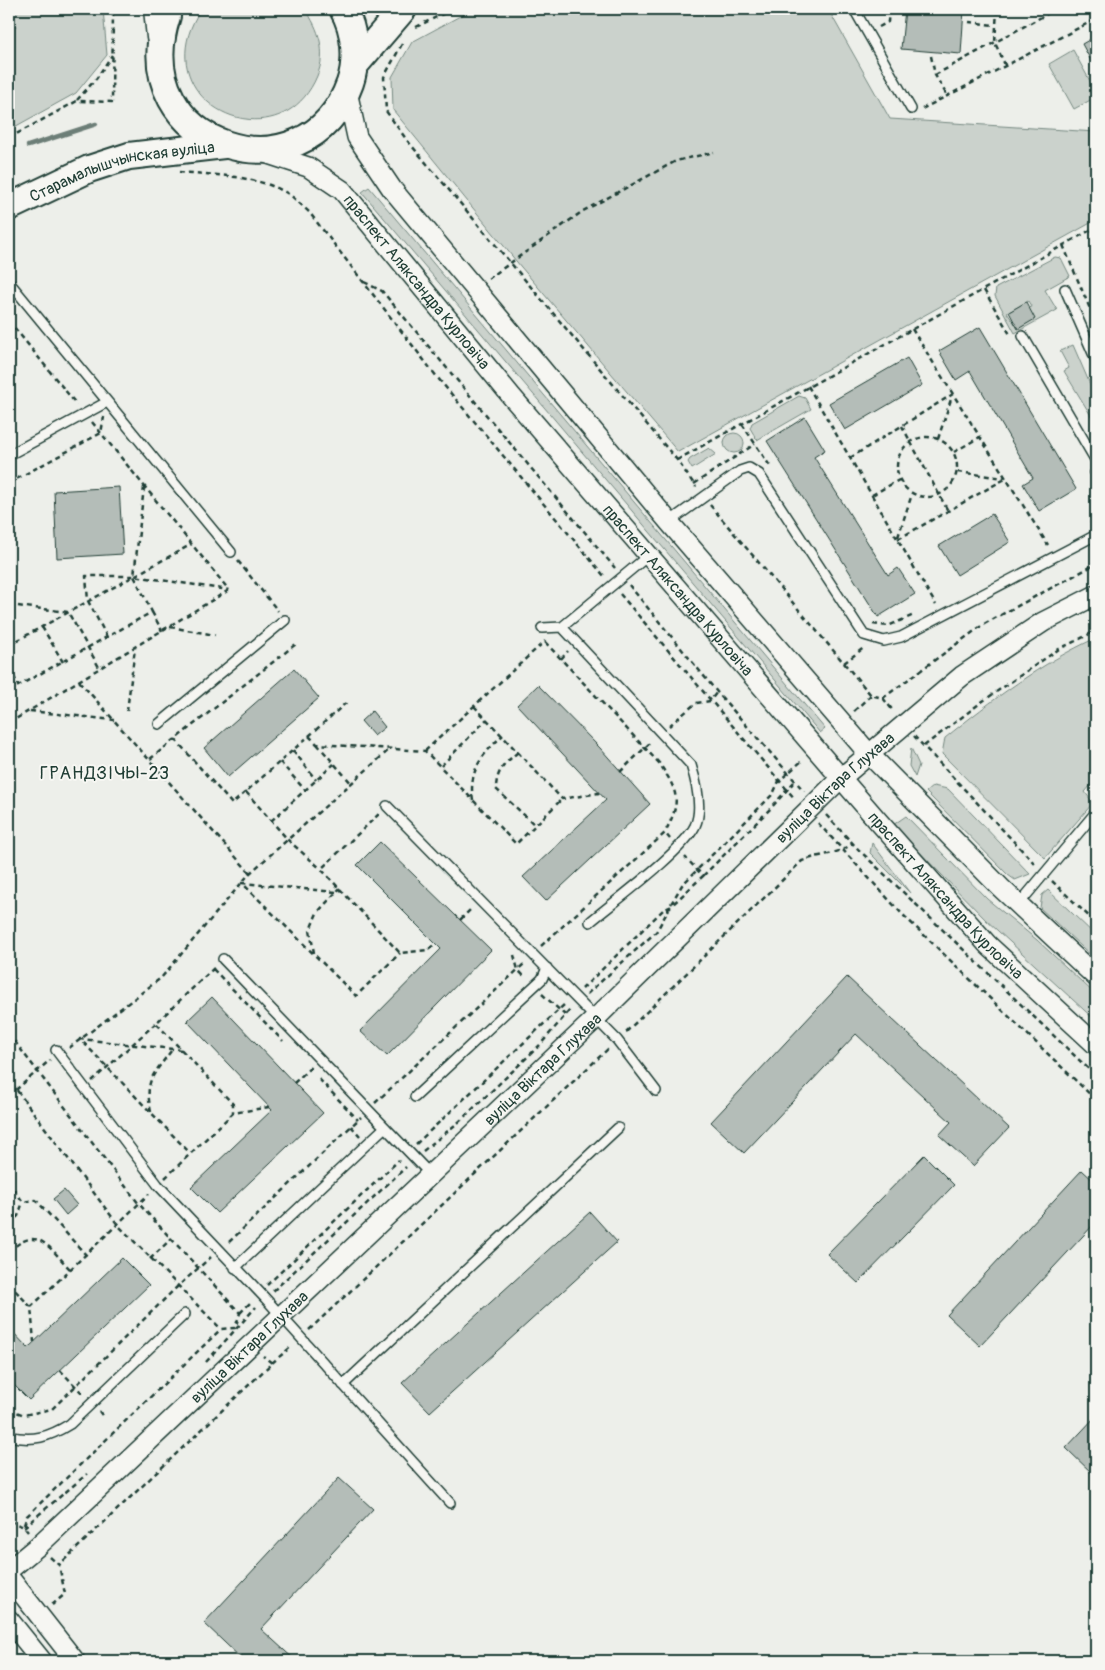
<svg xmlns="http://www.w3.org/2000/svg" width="1105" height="1670" font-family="Pangolin,sans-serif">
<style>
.green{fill:#cbd2cc;stroke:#758880;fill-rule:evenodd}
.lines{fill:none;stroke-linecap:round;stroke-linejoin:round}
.stream{stroke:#6c7e77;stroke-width:4.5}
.building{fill:#b4bdb8;stroke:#1f3d34}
.service-casing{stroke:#1f3d34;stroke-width:12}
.minor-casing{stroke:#1f3d34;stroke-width:22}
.secondary-casing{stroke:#1f3d34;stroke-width:30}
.primary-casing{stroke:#1f3d34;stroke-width:31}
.path{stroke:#1f3d34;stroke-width:2.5;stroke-dasharray:5 4;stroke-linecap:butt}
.service{stroke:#f6f6f2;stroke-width:9}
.minor{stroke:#f6f6f2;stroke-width:19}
.secondary{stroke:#f6f6f2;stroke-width:26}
.primary{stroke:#f6f6f2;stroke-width:28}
.labels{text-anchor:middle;stroke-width:4;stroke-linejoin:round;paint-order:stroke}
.street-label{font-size:16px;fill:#1f3d34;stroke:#f6f6f2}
.neighbourhood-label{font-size:18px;letter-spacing:1px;fill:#1f3d34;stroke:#f6f6f2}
</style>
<rect width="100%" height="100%" fill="#edefea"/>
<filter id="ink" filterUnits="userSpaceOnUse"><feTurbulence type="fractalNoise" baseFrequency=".02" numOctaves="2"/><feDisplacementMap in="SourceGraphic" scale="10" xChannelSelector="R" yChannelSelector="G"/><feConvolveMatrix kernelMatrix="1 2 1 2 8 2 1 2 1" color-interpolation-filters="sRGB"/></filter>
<g filter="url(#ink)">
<path class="green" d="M 9,9 L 103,9 L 107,55 L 76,93 L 9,130 L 9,31 L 16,27 L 9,15 Z
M 201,9 L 305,9 C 319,29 327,52 317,76 C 279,167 140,102 201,9 Z
M 473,9 L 828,9 L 890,119 L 1096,132 L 1096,220 L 678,452 L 521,267 L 393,110 L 392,77 L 412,42 Z
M 1073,50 L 1096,92 L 1096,97 L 1074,109 L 1049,64 Z
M 369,187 L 825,729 L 820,733 L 362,192 Z
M 1055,257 L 1061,258 L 1070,276 L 1045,290 L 1057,310 L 1015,333 L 995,296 L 996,288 ZM 1028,301 L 1031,306 L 1018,328 L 1007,313 Z
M 1073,345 L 1096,398 L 1096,424 L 1064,371 L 1069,368 L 1060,351 Z
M 799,396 L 805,398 L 811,409 L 757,440 L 750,428 L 752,423 Z
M724 443a10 10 0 1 1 20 0a10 10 0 1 1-20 0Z
M 709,448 L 716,454 L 692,469 L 688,462 L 690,459 Z
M 1096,638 L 1096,779 L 1085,792 L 1093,803 L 1045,858 L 942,754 L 945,738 C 992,700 1041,663 1096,638 Z
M 911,748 L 919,765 L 915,777 L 909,766 Z
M 933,786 L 948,789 L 1030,874 L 1015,880 L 1008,875 L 926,792 Z
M 906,816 L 987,899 L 1037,940 L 1096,995 L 1096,1021 L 986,920 L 893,825 Z
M 872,843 L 910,893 L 870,853 Z
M 1048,890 L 1096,936 L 1096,960 L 1040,908 L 1042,895 Z"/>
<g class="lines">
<path class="stream" d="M 28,146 L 96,124"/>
</g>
<path class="building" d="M 905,9 L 964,9 L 961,54 L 901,49 Z
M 1096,36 L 1096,70 L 1082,44 Z
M 1026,302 L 1035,319 L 1018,329 L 1009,312 Z
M 980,327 L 1076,489 L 1039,511 L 1023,484 L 1033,478 L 970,371 L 956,380 L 939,351 Z
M 907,358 L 922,385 L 845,430 L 829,403 Z
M 805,417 L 825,450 L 814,457 L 888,575 L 898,568 L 915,594 L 878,617 L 767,441 Z
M 119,487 L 123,554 L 57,558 L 54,491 Z
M 992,514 L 1010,542 L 957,575 L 939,546 Z
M 294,669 L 319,698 L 228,777 L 204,748 Z
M 538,685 L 600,748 L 650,804 L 546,901 L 523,877 L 606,800 L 517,705 Z
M 372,711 L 385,727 L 374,736 L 361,721 Z
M 380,842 L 491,950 L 387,1056 L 360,1031 L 441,949 L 357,865 Z
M 847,977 L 1009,1128 L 973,1166 L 939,1135 L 951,1122 L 856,1034 L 744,1153 L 711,1122 Z
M 212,997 L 323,1113 L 217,1213 L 191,1187 L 272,1110 L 187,1021 Z
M 924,1155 L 954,1185 L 858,1283 L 827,1254 Z
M 1082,1170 L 1096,1183 L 1096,1222 L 980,1346 L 947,1315 Z
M 64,1190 L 77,1205 L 66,1215 L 53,1199 Z
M 590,1212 L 617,1242 L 430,1412 L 402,1383 Z
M 122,1258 L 149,1285 L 29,1400 L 9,1380 L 9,1328 L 28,1348 Z
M 1096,1416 L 1096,1477 L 1066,1448 Z
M 339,1478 L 373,1509 L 261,1629 L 296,1661 L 244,1661 L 204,1623 Z"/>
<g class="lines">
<g class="service-casing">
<path id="service" d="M 854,9 L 911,109
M 9,282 L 231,552
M 1065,289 L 1096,360
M 1023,336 L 1096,461
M 9,455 L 107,402
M 669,522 L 740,471 L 749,468 L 759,474 L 864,635 L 884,641 L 901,637 L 1096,535
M 562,627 L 649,555
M 542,628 L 562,627 L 691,765 C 696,781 703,809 695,826 C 682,852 615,901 590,922
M 159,724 L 285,620
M 387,806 L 617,1040 L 656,1091
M 1019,904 L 1096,812
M 223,959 L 431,1175
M 56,1050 L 158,1185 L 265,1298 L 450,1503
M 415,1097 L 542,979 L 547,968
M 235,1268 L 385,1127
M 343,1385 L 618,1128
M 9,1436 C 33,1442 49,1437 70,1424 L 185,1314"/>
</g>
<g class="minor-casing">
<g id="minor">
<path d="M 347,91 L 357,137 L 392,189 L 669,522 L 869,754 L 1001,888 L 1096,977"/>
<path id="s1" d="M 262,152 L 308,167 L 342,190 L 512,397 L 878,821 L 988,945 L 1096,1045"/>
<path id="s2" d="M 9,1570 L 38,1546 L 596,1018 L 841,778 L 962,676 L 1043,622 L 1096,595"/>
<path d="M 9,1577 L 75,1661"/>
<path d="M 9,1620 L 42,1661"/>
</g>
</g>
<g class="secondary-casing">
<g id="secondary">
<path d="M 167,16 C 124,148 307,204 350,83 C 358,60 355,30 343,9"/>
<path d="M 354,66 L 403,9"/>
<path id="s3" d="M 9,207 L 89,169 L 129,156 L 224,145"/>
</g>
</g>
<g class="primary-casing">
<path id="primary" d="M 158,9 L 161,37"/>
</g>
<path class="path" d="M 997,9 L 995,43 L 1006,67
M 969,22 L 994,25
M 416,27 L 453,9
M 879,27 L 888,22 L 889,9
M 402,44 L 384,77 L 386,111 L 406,139 L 677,460 L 696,487
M 931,56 L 935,75 L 948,97
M 935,75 L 1056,9
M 77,100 L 96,79 L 112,55
M 922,109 L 1096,19
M 9,138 L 77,101 L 112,102 L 113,9
M 179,172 C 214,175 254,175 285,192 C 293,196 301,205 309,212 L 437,377 L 605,577
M 1063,245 L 1096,323
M 488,279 L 583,211 L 676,161 L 714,152
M 364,282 L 382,291 L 615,568
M 984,290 L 1011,336
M 9,321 L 77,405
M 912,329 L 1048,545
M 808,386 L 936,605
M 92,422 L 229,590
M 742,424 L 770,466
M 902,426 L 948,511
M897 467a30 30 0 1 1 60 0a30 30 0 1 1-60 0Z
M 938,439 L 952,396
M 954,452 L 980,437
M 850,458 L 953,394
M 677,460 L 1096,227
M 1089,471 L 1096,483
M 958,472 L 1004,478
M 9,483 L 101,433 L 104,417
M 694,484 L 755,444
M 872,495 L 899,480
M 710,505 L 871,695 L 883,698 L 984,624 L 1096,564
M 1090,523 L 1096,520
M 898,537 L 912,494
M 898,539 L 1005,479
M 238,561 L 278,611
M 629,585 L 717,692 L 804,791
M 620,594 L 795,799
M 9,605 L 68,612 L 100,669
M 152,612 L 162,631
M 873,624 L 888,626 L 914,615
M 42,627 L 63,662
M 170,627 L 215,635
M 107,637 L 88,601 L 86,576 L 134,576 L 229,590
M 545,642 L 659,763 C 678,791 682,801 665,832
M 9,645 L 192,544
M 561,659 L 568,651
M 844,663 L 865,647
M 9,668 L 19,686
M 79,681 L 250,873
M 9,691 L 152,612 L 134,576 L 144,487
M 883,698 L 894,712
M 474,706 L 562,799 L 599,793
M 30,711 L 114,720
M 127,711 L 135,648
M 854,711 L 871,695
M 9,723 L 229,590
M 669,726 L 696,703 L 710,701 L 717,692
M 309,736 L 348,701
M 914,736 L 1036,865
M 175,739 L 232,804 L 309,736 L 317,744 L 425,751 L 516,844 L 562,799
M 317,744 L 352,784
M 924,746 L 983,701 L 1059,649 L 1096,631
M 293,750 L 316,780
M 425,751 L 545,641
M 518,752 C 505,763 496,771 496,789 L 535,825
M 150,759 L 296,644
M 280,762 L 305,790
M 441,766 L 487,719
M 620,772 L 652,741
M 246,792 L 289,841 L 321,869
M 473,800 C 468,770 483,754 503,735
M 379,814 L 321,869 L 400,953 L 428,950 L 436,943
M 826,815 L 859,850 L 1096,1076
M 271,821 L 334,764
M 818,823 L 903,915 L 1096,1100
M 703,876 L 770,809 L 794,782
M 1052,881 L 1096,923
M 336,892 L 242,883 L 356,996 L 400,953
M 671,904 L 682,885 L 773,794 L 779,781 L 803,760
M 460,920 L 472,908
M 541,946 L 665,833 L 670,839
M 314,953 L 310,930 L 317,913 L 340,888
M 514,955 L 518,970 L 526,978
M 214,968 L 156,1023 L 233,1104 L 233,1113
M 213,969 L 283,1041
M 582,989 L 663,910 L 670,907 L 703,876 L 685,857
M 542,994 L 565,1015
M 587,994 L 656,932 L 669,909
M 626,1032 L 802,861 C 820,854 839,855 853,843
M 9,1034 L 139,1204 L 240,1313 L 235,1328 L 221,1329 L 118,1225 L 9,1080
M 69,1048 L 161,978 L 250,873 L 390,749
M 182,1050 L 80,1039 L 190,1153
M 319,1079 L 358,1120
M 92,1081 L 156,1023
M 294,1083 L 311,1067
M 9,1096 L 50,1060
M 375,1103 L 525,963
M 151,1112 C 144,1079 153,1076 171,1051
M 351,1126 L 360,1136
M 416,1144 L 565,1004
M 423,1151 L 460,1121 L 539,1046 L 570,1010
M 165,1178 L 233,1113 L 269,1107
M 9,1182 L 23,1202 L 36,1200 L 86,1255
M 9,1224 L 18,1216 L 23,1202
M 229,1242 L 361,1117
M 9,1252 C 37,1223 49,1248 71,1270
M 150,1259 L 172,1238
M 9,1284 L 31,1307 L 34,1342
M 267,1285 L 399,1160
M 273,1291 L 406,1167
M 31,1307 L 149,1194
M 240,1313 L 251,1302
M 309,1330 L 609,1048
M 206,1362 L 256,1307
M 272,1363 L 292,1346
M 60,1370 L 83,1394
M 9,1409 L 24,1415 L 52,1409 L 177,1287 L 211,1257
M 99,1411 L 104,1418
M 9,1521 L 24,1527 L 28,1532
M 24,1525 L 27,1516 L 221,1329
M 24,1527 L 87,1474
M 50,1557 L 59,1565 L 272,1363 L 263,1356
M 52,1605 L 65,1594 L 59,1565"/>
<use href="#service" class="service"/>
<use href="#minor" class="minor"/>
<use href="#secondary" class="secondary"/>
<use href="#primary" class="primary"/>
</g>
</g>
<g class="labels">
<g class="street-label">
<text dy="6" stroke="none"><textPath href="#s3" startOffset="120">Старамалышчынская вуліца</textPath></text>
<text dy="6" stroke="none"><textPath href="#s1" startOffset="208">праспект Аляксандра Курловіча</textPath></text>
<text dy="6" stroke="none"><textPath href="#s1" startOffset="612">праспект Аляксандра Курловіча</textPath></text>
<text dy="6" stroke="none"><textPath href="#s2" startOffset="1138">вуліца Віктара Глухава</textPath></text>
<text dy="6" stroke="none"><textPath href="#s1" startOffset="1018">праспект Аляксандра Курловіча</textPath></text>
<text dy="6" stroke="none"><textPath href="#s2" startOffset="732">вуліца Віктара Глухава</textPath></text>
<text dy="6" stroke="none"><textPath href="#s2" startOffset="328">вуліца Віктара Глухава</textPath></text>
</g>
<g class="neighbourhood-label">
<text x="105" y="779">ГРАНДЗІЧЫ-23</text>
</g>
</g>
<rect width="1105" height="1670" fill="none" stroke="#f6f6f2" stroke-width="30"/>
<rect x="15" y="15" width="1075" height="1640" fill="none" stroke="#1f3d34" stroke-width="2" filter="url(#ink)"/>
</svg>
